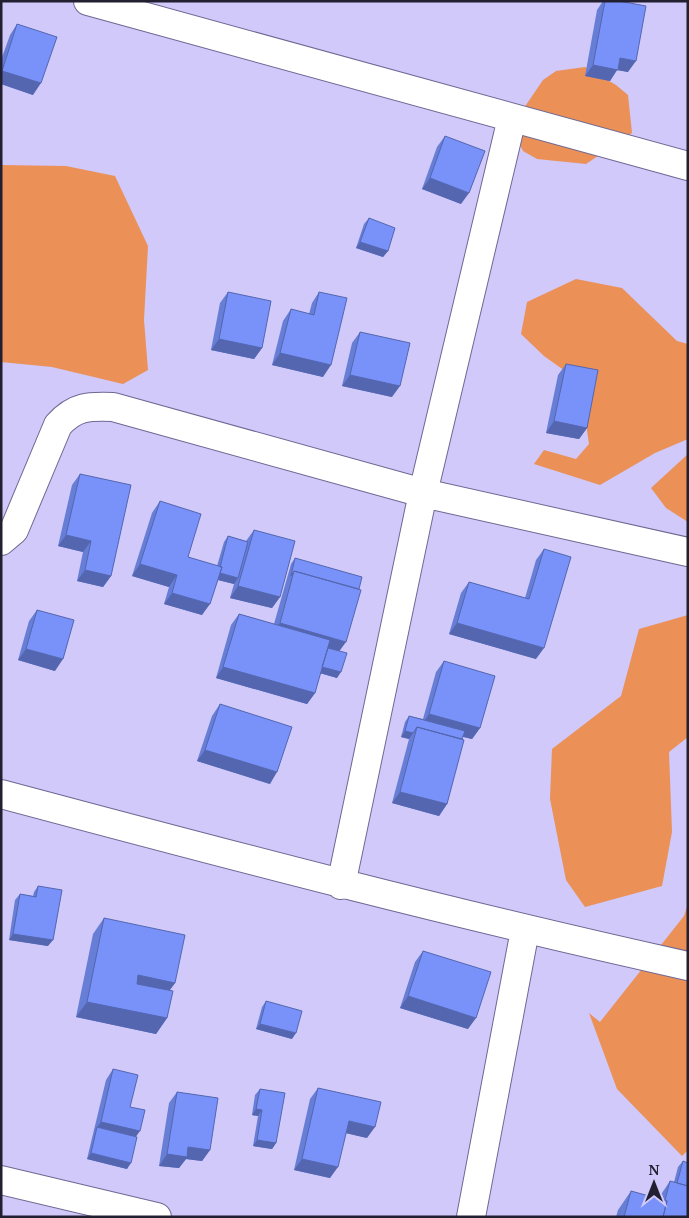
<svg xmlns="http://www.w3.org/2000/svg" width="689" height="1218" font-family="'Noto Serif',serif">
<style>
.green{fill:#eb9057}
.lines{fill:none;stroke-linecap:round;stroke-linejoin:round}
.minor-casing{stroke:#6f6893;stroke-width:30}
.minor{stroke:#fff;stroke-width:28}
.wall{fill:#677ed7}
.shaded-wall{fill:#5466af}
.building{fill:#7892fa;stroke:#5466af}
</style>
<rect width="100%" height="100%" fill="#d0c9f9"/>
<path class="green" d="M 585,67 L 616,85 L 628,95 L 632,133 L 586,164 L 537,159 L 523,151 L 511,127 L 543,80 L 556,71 Z
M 1,165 L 66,166 L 115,176 L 148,246 L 144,320 L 148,370 L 123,384 L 52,367 L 1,362 Z
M 576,279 L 622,288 L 677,341 L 688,344 L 688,439 L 655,453 L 600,485 L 534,464 L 544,450 L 576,459 L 589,444 L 583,403 L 572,376 L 544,356 L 521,334 L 527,302 Z
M 688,454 L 688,522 L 666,508 L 651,488 Z
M 688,615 L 688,737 L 669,752 L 672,832 L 662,886 L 585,907 L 566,880 L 550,799 L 552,749 L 621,696 L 639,629 Z
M 688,904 L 688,1150 L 682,1156 L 617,1089 L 589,1013 L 600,1022 L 684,916 Z"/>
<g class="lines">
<g class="minor-casing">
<path id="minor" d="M 88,1 L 688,166
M 1,541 L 14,530 L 58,425 C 75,406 89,406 113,407 L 423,493 L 688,552
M 1,794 C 229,855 457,915 688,966
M 341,885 L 423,493 L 512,118
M 1,1180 L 157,1217
M 471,1217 L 525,930"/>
</g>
<use href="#minor" class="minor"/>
</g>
<path class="wall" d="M 603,1 L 619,1 L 628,72 L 617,70 L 610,81 L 585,76 L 597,10 Z
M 17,24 L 33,95 L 1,84 L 1,60 L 10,35 Z
M 445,136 L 461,204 L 422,189 L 437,147 Z
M 369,218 L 388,251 L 383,257 L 356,248 L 364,224 Z
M 228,292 L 262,348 L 254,359 L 211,350 L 220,303 Z
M 319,292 L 323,377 L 272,365 L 283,321 L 291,309 L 309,314 L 312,303 Z
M 360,332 L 392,397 L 342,386 L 352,343 Z
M 566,364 L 587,428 L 579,439 L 546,433 L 558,375 Z
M 80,474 L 111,576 L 103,587 L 77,581 L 83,552 L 58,546 L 72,485 Z
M 160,501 L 188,557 L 217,566 L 224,542 L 228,536 L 246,541 L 254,530 L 280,597 L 272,608 L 230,598 L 234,584 L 218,580 L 202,615 L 164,604 L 169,587 L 132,576 L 152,513 Z
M 544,549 L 536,659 L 449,634 L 461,593 L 469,582 L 525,598 L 536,560 Z
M 295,558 L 339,651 L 337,678 L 320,673 L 315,693 L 307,704 L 216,678 L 231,625 L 239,614 L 274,624 L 291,564 Z
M 37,610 L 55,671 L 18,660 L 29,621 Z
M 444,661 L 480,728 L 472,739 L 463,737 L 447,804 L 439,816 L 392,803 L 409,739 L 401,737 L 405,722 L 409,716 L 423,719 L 436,672 Z
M 220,704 L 270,784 L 197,761 L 212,716 Z
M 38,886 L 48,946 L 9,940 L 15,900 L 20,894 L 33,896 L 34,892 Z
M 104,918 L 175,983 L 169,991 L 167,1018 L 156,1034 L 76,1017 L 93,934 Z
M 423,951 L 468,1029 L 400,1008 L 415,962 Z
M 266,1001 L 292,1039 L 256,1029 L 262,1007 Z
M 113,1069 L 130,1107 L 136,1137 L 127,1169 L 87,1159 L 106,1080 Z
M 318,1088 L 367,1138 L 346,1133 L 330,1178 L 294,1170 L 310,1099 Z
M 260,1089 L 276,1143 L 272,1149 L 253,1146 L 258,1116 L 252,1115 L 255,1095 Z
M 177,1092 L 210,1150 L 202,1161 L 186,1159 L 179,1168 L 159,1166 L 169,1103 Z
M 683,1161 L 688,1217 L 616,1217 L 618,1210 L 631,1191 L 660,1199 L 662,1193 L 670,1181 L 674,1182 L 678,1167 Z"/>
<path class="shaded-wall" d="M 620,58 L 636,61 L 628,72 L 617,70 L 610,81 L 585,76 L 593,65 Z
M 1,71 L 2,71 L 41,83 L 33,95 L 1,84 Z
M 430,178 L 469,193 L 461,204 L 422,189 Z
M 360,242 L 388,251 L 383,257 L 356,248 Z
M 219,339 L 262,348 L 254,359 L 211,350 Z
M 280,353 L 331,365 L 323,377 L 272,365 Z
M 350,375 L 400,386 L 392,397 L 342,386 Z
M 554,421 L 587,428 L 579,439 L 546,433 Z
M 66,535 L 91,541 L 83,552 L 58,546 Z
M 140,564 L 177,575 L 169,587 L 132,576 Z
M 85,570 L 111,576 L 103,587 L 77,581 Z
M 218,573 L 238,578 L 234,584 L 214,579 Z
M 238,586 L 280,597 L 272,608 L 230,598 Z
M 172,593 L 210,604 L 202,615 L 164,604 Z
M 280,623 L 346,642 L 338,653 L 272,634 Z
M 457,623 L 544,648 L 536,659 L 449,634 Z
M 26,649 L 63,659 L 55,671 L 18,660 Z
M 320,666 L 341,672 L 337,678 L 316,672 Z
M 223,667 L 315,693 L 307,704 L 216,678 Z
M 429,714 L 480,728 L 472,739 L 421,726 Z
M 405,731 L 413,733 L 409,739 L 401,737 Z
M 205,750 L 277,772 L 270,784 L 197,761 Z
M 400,792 L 447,804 L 439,816 L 392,803 Z
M 13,934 L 53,940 L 48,946 L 9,940 Z
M 138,975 L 175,983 L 164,998 L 128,991 Z
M 408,996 L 476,1018 L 468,1029 L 400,1008 Z
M 87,1002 L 167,1018 L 156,1034 L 76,1017 Z
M 260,1024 L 296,1033 L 292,1039 L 256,1029 Z
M 256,1109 L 262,1110 L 258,1116 L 252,1115 Z
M 349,1121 L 375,1127 L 367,1138 L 341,1132 Z
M 101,1122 L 140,1131 L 132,1142 L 97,1127 L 93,1133 Z
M 257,1140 L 276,1143 L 272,1149 L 253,1146 Z
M 188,1147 L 210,1150 L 202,1161 L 186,1159 L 179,1168 L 159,1166 L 167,1154 Z
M 91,1153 L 131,1163 L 127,1169 L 87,1159 Z
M 302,1159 L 338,1167 L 330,1178 L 294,1170 Z"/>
<path class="building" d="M 605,1 L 619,1 L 646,6 L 636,61 L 620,58 L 618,70 L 593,65 Z
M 17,24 L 57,37 L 41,83 L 2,71 Z
M 445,136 L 485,151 L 469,193 L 430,178 Z
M 369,218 L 395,228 L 388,251 L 360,242 Z
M 228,292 L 271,301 L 262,348 L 219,339 Z
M 319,292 L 347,298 L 331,365 L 280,353 L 291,309 L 314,315 Z
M 360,332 L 410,343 L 400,386 L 350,375 Z
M 566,364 L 598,370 L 587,428 L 554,421 Z
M 80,474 L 131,485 L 111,576 L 85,570 L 91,541 L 66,535 Z
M 160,501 L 201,514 L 188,557 L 222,567 L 210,604 L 172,593 L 177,575 L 140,564 Z
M 254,530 L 295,541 L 280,597 L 238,586 Z
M 228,536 L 248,542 L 238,578 L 220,573 L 222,567 L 220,567 Z
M 544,549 L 571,557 L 544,648 L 457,623 L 469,582 L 529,599 Z
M 295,558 L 362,577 L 359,589 L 294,571 L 291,576 Z
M 294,571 L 361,590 L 346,642 L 280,623 Z
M 37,610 L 74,620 L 63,659 L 26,649 Z
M 239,614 L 330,640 L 315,693 L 223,667 Z
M 328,648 L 347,653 L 341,672 L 322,667 Z
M 444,661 L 495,676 L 480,728 L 429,714 Z
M 220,704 L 292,727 L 277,772 L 205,750 Z
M 409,716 L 465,731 L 462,739 L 417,727 L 413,733 L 405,731 Z
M 417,727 L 464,740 L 447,804 L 400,792 Z
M 38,886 L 62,890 L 53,940 L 13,934 L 20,894 L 36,897 Z
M 104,918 L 185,935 L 175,983 L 138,975 L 137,984 L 173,991 L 167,1018 L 87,1002 Z
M 423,951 L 491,972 L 476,1018 L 408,996 Z
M 266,1001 L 302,1011 L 296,1033 L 260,1024 Z
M 113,1069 L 138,1075 L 130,1107 L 145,1110 L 140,1131 L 101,1122 Z
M 318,1088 L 381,1102 L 375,1127 L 349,1121 L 338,1167 L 302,1159 Z
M 260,1089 L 285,1093 L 276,1143 L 257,1140 L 262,1110 L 256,1109 Z
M 177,1092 L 218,1098 L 210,1150 L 188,1147 L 187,1157 L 167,1154 Z
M 97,1127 L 137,1137 L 131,1163 L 91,1153 Z
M 683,1161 L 688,1163 L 688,1186 L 677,1183 Z
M 670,1181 L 688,1186 L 688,1217 L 663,1217 L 667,1201 L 665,1200 Z
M 631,1191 L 667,1201 L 663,1217 L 624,1217 Z"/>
<rect width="689" height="1218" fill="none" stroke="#221f30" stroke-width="5"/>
<g transform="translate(654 1183)" stroke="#d0c9f9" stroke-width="4" paint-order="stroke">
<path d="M0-4L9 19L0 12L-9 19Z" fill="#221f30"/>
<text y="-8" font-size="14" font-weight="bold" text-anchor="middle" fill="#221f30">N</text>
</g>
</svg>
